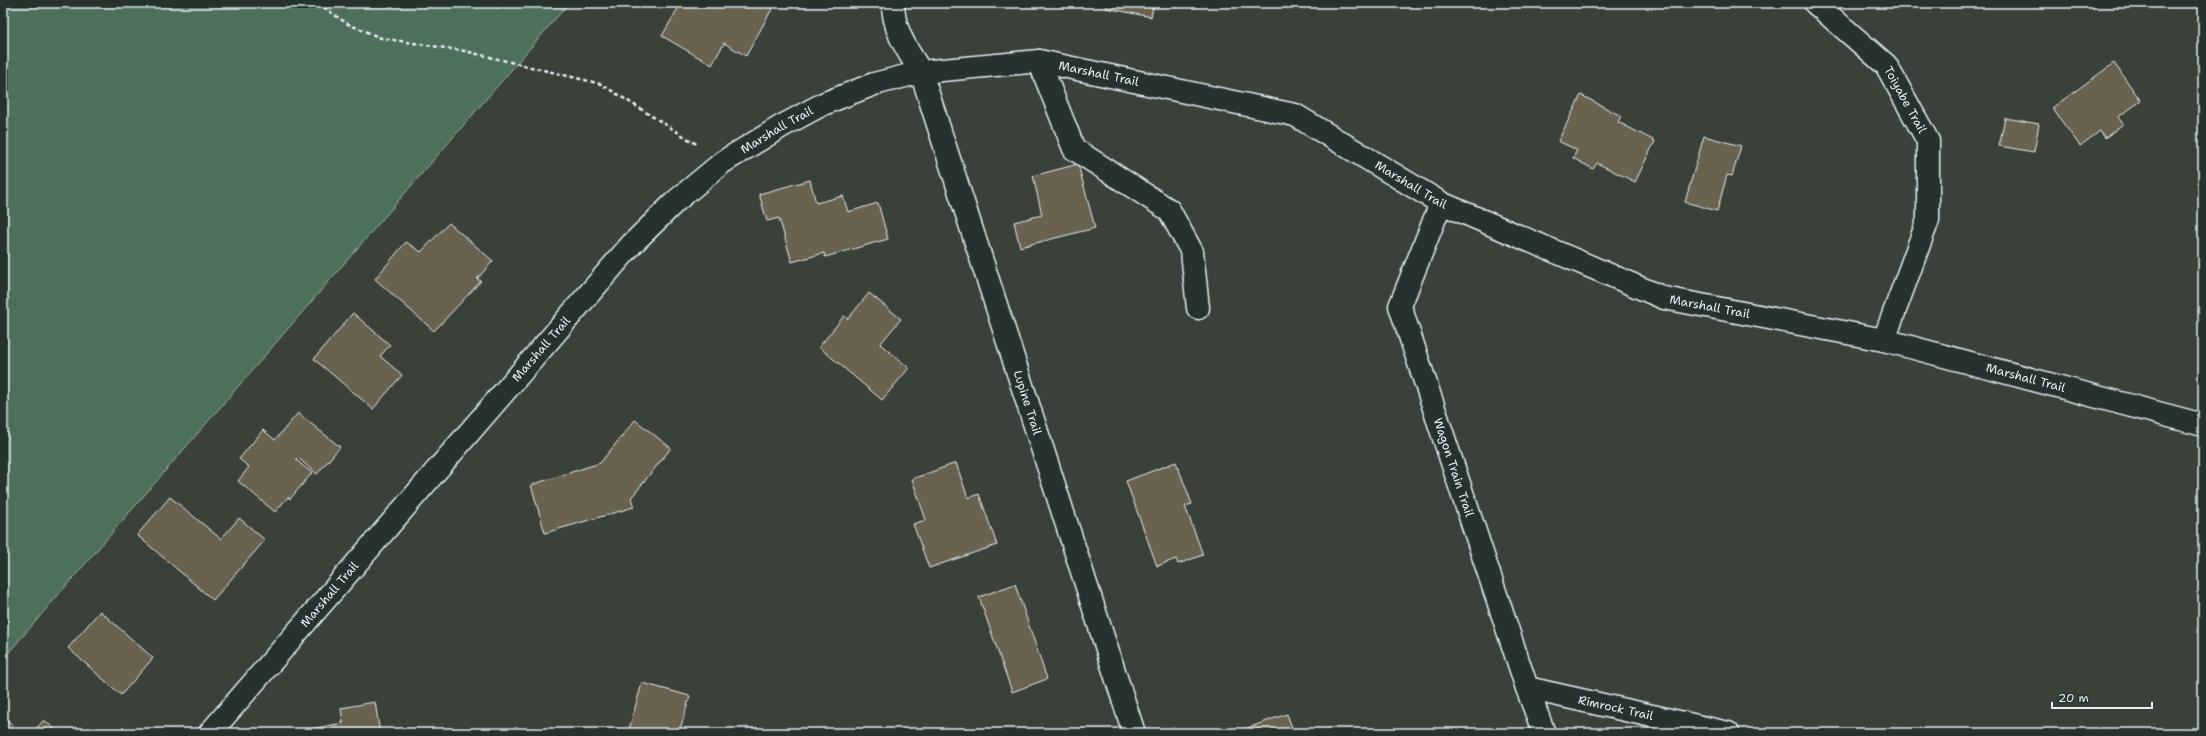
<svg xmlns="http://www.w3.org/2000/svg" width="2206" height="736" font-family="'Shantell Sans',sans-serif">
<style>
.green{fill:#4e705a;stroke:#9bb0a9}
.building{fill:#676250;stroke:#e8f1f8}
.lines{fill:none;stroke-linecap:round;stroke-linejoin:round}
.street-casing{stroke:#e8f1f8;stroke-width:25}
.path{stroke:#e8f1f8;stroke-width:2.5;stroke-dasharray:4 3;stroke-linecap:butt}
.street{stroke:#26332d;stroke-width:22}
.labels{text-anchor:middle;stroke-width:3;stroke-linejoin:round;paint-order:stroke}
.street-label{font-size:12px;fill:#e8f1f8;stroke:#26332d}
</style>
<rect width="100%" height="100%" fill="#3a4138"/>
<filter id="ink" filterUnits="userSpaceOnUse"><feTurbulence type="fractalNoise" baseFrequency=".025" numOctaves="2"/><feDisplacementMap in="SourceGraphic" scale="8" xChannelSelector="R" yChannelSelector="G"/><feConvolveMatrix kernelMatrix="1 2 1 2 8 2 1 2 1" color-interpolation-filters="sRGB"/></filter>
<g filter="url(#ink)">
<path class="green" d="M 3,3 L 569,3 L 3,659 Z"/>
<path class="building" d="M 681,3 L 766,3 L 773,7 L 746,56 L 724,43 L 712,65 L 662,36 Z
M 1107,3 L 1154,3 L 1151,17 L 1106,8 Z
M 2114,63 L 2141,101 L 2118,117 L 2123,124 L 2105,138 L 2100,131 L 2080,146 L 2052,108 Z
M 1581,95 L 1621,116 L 1618,122 L 1655,141 L 1635,182 L 1597,163 L 1593,169 L 1573,158 L 1577,150 L 1558,141 Z
M 2005,118 L 2039,124 L 2034,152 L 1999,146 Z
M 1704,136 L 1741,146 L 1732,176 L 1727,175 L 1717,211 L 1685,202 Z
M 1078,164 L 1095,228 L 1020,247 L 1014,222 L 1042,215 L 1033,176 Z
M 810,180 L 816,203 L 843,196 L 848,212 L 878,203 L 888,239 L 825,257 L 824,253 L 792,262 L 779,218 L 767,221 L 759,194 Z
M 449,223 L 493,261 L 477,279 L 481,281 L 434,331 L 375,279 L 406,242 L 421,252 Z
M 869,293 L 901,319 L 880,344 L 909,368 L 882,400 L 819,347 L 844,316 L 848,319 Z
M 353,313 L 390,345 L 380,356 L 402,375 L 373,409 L 314,359 Z
M 298,413 L 340,447 L 317,474 L 298,458 L 296,460 L 312,473 L 290,499 L 288,497 L 275,512 L 238,481 L 249,467 L 239,459 L 263,430 L 275,440 Z
M 635,420 L 671,448 L 631,498 L 634,507 L 545,533 L 531,485 L 600,463 Z
M 1176,462 L 1192,504 L 1185,506 L 1203,555 L 1178,564 L 1176,559 L 1157,566 L 1126,481 Z
M 956,463 L 968,498 L 979,494 L 997,545 L 929,568 L 913,524 L 926,520 L 912,479 Z
M 170,497 L 221,539 L 239,518 L 265,540 L 213,600 L 137,535 Z
M 1015,584 L 1047,679 L 1012,692 L 979,597 Z
M 100,611 L 153,658 L 121,695 L 68,648 Z
M 642,683 L 690,696 L 679,733 L 628,733 Z
M 375,702 L 380,733 L 301,733 L 300,731 L 343,723 L 341,708 Z
M 1287,714 L 1294,733 L 1233,733 Z
M 5,718 L 22,733 L 3,733 Z
M 44,720 L 59,733 L 32,733 Z"/>
<g class="lines">
<g class="street-casing">
<g id="street">
<path id="s1" d="M 893,3 C 893,30 907,50 921,72 L 1134,733"/>
<path id="s2" d="M 1815,3 L 1886,65 L 1928,141 L 1928,220 L 1884,340"/>
<path d="M 1039,61 L 1074,149 L 1169,210 L 1192,252 L 1198,308"/>
<path id="s3" d="M 1441,203 L 1400,306 L 1527,688 L 1544,733"/>
<path id="s4" d="M 1527,688 L 1728,733"/>
<path id="s5" d="M 210,733 L 631,245 L 676,201 L 723,162 L 782,126 L 823,104 L 874,84 L 921,72 L 1039,61 L 1295,115 L 1441,203 L 1664,298 L 1884,340 L 2203,425"/>
</g>
</g>
<path class="path" d="M 318,3 L 346,23 L 381,38 L 465,51 L 601,84 L 698,145"/>
<use href="#street" class="street"/>
</g>
</g>
<g class="labels">
<g class="street-label">
<text dy="4" stroke="none"><textPath href="#s5" startOffset="1167">Marshall Trail</textPath></text>
<text dy="4" stroke="none"><textPath href="#s2" startOffset="134">Toiyabe Trail</textPath></text>
<text dy="4" stroke="none"><textPath href="#s5" startOffset="831">Marshall Trail</textPath></text>
<text dy="4" stroke="none"><textPath href="#s5" startOffset="1503">Marshall Trail</textPath></text>
<text dy="4" stroke="none"><textPath href="#s5" startOffset="1827">Marshall Trail</textPath></text>
<text dy="4" stroke="none"><textPath href="#s5" startOffset="507">Marshall Trail</textPath></text>
<text dy="4" stroke="none"><textPath href="#s5" startOffset="2151">Marshall Trail</textPath></text>
<text dy="4" stroke="none"><textPath href="#s1" startOffset="423">Lupine Trail</textPath></text>
<text dy="4" stroke="none"><textPath href="#s3" startOffset="281">Wagon Train Trail</textPath></text>
<text dy="4" stroke="none"><textPath href="#s5" startOffset="183">Marshall Trail</textPath></text>
<text dy="4" stroke="none"><textPath href="#s4" startOffset="91">Rimrock Trail</textPath></text>
</g>
</g>
<rect width="2206" height="736" fill="none" stroke="#26332d" stroke-width="16"/>
<rect x="8" y="8" width="2190" height="720" fill="none" stroke="#e8f1f8" stroke-width="1.5" filter="url(#ink)"/>
<path d="M2052 702v6h100v-6" fill="none" stroke="#e8f1f8" stroke-width="2"/>
<text x="2058" y="702" font-size="12" fill="#e8f1f8" stroke="#26332d" stroke-width="3" paint-order="stroke">20 m</text>
</svg>
